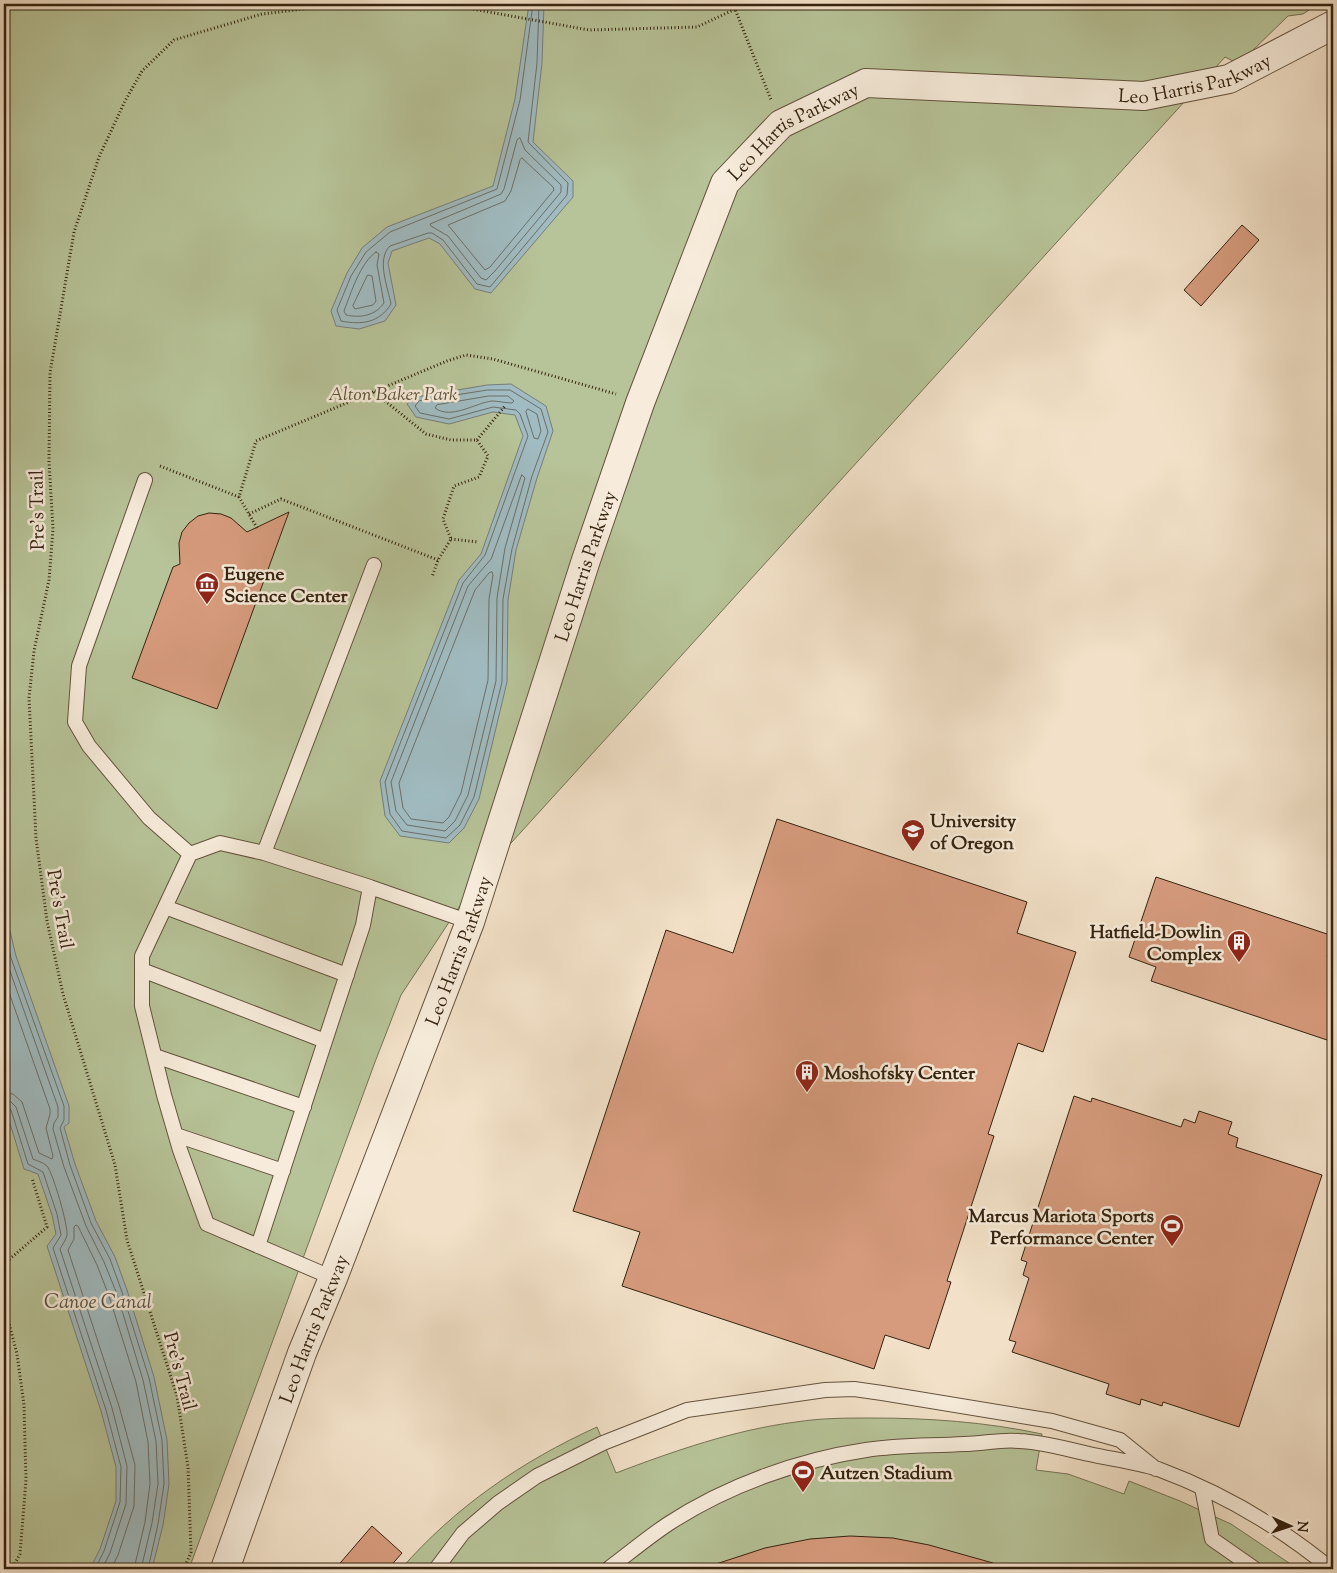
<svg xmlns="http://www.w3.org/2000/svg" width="1337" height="1573" font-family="'Sorts Mill Goudy',serif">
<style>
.green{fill:#b7c398;stroke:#767354}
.water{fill:#a0bbc1;stroke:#757e7a}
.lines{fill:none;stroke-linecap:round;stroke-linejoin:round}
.shore{stroke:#6a6f68;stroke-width:1}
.building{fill:#d69b7d;stroke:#35230f}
.service-casing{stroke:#64523d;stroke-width:16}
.tertiary-casing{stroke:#64523d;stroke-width:30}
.path{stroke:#35230f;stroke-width:3;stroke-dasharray:1 2.5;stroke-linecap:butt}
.service{stroke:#f7ecdb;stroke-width:14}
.tertiary{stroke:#f7ecdb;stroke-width:28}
.labels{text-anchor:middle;stroke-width:5;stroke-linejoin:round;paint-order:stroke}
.street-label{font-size:19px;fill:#35230f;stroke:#f7ecdb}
.park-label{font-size:19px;font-style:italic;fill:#5c5338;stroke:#f7ecdb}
.poi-label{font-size:19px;font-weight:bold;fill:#35230f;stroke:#f7ecdb;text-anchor:start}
.water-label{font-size:20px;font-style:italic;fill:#555144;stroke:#f7ecdb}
</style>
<rect width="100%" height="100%" fill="#f2e1c8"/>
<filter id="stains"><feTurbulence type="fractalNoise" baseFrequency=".004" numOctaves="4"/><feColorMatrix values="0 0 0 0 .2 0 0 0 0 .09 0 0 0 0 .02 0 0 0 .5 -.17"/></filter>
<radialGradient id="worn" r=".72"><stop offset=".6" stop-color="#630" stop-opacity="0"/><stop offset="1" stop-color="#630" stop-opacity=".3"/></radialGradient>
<path class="green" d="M 4,4 L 1318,4 L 1303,14 L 1288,16 L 1247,56 L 1235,62 L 1225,57 L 502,853 L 469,892 L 401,995 L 375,1062 L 189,1569 L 4,1569 Z
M 872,1418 C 929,1418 986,1422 1042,1434 L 1036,1470 L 1068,1474 L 1124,1494 L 1129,1481 L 1180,1501 L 1231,1524 L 1298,1569 L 401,1569 C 455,1507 522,1461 597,1427 L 616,1473 C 674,1451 734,1430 796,1422 C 821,1418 847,1418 872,1418 Z"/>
<path class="water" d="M 529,4 L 544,4 L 542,63 L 533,142 L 573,181 L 573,197 L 491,293 L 475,289 L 440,244 L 429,238 L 392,251 L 388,263 L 396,305 L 385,321 L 359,329 L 336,326 L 331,311 L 347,273 L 362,248 L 387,227 L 493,186 L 515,99 Z
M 511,384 L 546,406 L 553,431 L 537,478 L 516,550 L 508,600 L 507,682 L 479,799 L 464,828 L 449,843 L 400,836 L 385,816 L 380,781 L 459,580 L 481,554 L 523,436 L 515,415 L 493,412 L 449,424 L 416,417 L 407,404 L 416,397 L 487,385 Z
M 4,906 L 16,956 L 69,1106 L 69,1123 L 64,1127 L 75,1164 L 96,1221 L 115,1257 L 127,1290 L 154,1377 L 167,1440 L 169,1484 L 163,1525 L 152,1569 L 90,1569 L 100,1549 L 116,1501 L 116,1467 L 101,1411 L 47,1246 L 56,1234 L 52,1215 L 38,1174 L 24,1169 L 4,1104 Z"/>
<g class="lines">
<path class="shore" d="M 533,4 L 520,100 L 497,189 L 390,232 L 366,252 L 351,276 L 337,310 L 341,321 C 362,325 379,323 391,304 C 388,288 376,259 390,246 L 428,233 L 432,233 L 443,240 L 477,284 L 490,287 L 567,195 L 568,183 L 528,142 L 537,63 L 539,4
M 520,138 L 525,150 L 561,185 L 561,192 L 495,271 L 486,280 L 481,278 L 448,236 L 431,226 L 430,224 L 501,194 L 504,189 L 517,140 Z
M 522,158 L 553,187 L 554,190 L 490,267 L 485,270 L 448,225 L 505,201 L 511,191 L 520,160 Z
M 376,252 L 379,254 L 377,265 L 384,303 C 375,316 360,318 346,315 L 344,311 C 351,293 360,263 376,252 Z
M 368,275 L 372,276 L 376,301 L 373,305 L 355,309 L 353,306 Z
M 488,390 L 510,390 L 541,409 L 548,432 L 532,476 L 512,549 L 503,599 L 502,682 L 474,797 L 460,825 L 446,838 L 402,831 L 390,814 L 385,782 L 463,583 L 485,555 L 528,436 L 520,414 L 516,410 L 493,407 L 449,419 L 420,413 L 415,406 L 419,401 Z
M 489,396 L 508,396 L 514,401 L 512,403 C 506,403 498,401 492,401 C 475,403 451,420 435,408 L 437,405 Z
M 528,409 L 537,414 L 541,431 L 538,439 L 534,438 L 526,412 Z
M 522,475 L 525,478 L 505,548 L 497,598 L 496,681 L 468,795 L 455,821 L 445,831 L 407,825 L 396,811 L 391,782 L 468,586 L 491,559 Z
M 492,572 L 493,575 L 489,599 L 488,680 L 461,793 L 449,817 L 443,823 L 411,819 L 403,808 L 399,783 L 475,590 L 489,573 Z
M 4,927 L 11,958 L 64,1106 L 64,1120 L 60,1128 L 70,1165 L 91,1223 L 110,1259 L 122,1292 L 149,1378 L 162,1440 L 164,1484 L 158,1524 L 148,1569
M 4,954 L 58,1107 L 58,1117 L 54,1123 L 53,1129 L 64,1167 L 76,1199 L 86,1226 L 104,1262 L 117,1294 L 143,1380 L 156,1441 L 158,1484 L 152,1523 L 141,1569
M 4,978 L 50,1109 L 50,1114 L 46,1128 L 53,1156 L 52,1159 L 39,1153 L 22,1102 L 13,1094 L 4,1093
M 4,1100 L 11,1102 L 16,1107 L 33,1159 C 37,1161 43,1162 47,1166 C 53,1173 68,1225 67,1235 C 66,1240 62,1245 60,1249 L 112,1408 L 127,1466 L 126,1504 L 110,1553 L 102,1569
M 4,1106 L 8,1107 L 11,1110 L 28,1164 L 43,1172 L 57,1214 L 61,1235 L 53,1248 L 106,1410 L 121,1467 L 120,1502 L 104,1551 L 95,1569
M 111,1569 L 118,1555 L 134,1506 L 135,1465 L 119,1406 L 68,1250 L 74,1239 L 74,1227 L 76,1225 L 78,1226 L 97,1265 L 109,1296 L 136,1382 L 148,1442 L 150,1484 L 145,1522 L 134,1569"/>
</g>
<path class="building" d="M 1242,225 L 1259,240 L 1201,306 L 1184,290 Z
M 289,512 L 217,709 L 132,678 L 173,567 L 180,564 L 179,543 L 182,532 L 189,523 L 198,516 L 209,513 L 221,514 L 231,518 L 247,532 Z
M 777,819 L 1027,902 L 1017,933 L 1076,952 L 1043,1052 L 1018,1043 L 988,1134 L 994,1136 L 947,1281 L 951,1282 L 929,1349 L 885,1335 L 874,1369 L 622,1286 L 640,1232 L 573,1211 L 666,930 L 733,953 Z
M 1156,877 L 1333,936 L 1327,957 L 1333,959 L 1333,1042 L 1151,981 L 1156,967 L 1129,957 Z
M 1074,1096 L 1091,1102 L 1092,1098 L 1181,1127 L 1184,1119 L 1195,1123 L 1199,1111 L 1232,1122 L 1228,1134 L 1238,1138 L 1236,1147 L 1322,1175 L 1239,1427 L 1163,1402 L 1162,1406 L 1141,1399 L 1140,1405 L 1106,1394 L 1109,1384 L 1012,1352 L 1016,1342 L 1009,1340 L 1029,1278 L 1023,1275 L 1027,1262 L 1021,1260 Z
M 372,1526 L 402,1553 L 388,1569 L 335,1569 Z
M 850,1536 L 893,1538 L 929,1545 L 993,1563 L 992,1569 L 714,1569 L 713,1565 L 765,1548 L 810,1539 Z"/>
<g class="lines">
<g class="service-casing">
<path id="service" d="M 145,480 L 79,666 L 75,722 L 89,746 L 149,818 L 190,854
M 264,853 L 374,565
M 370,887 L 470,922
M 165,907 L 347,975
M 142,970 L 325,1041
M 155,1056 L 304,1107
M 176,1135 L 283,1171
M 258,1246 L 363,925 L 370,887 L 264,853 L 220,843 L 190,854 L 142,956 L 142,1006 L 164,1095 L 180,1150 L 207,1224 L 333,1278
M 1202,1488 L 1212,1539 L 1255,1569
M 436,1569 L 463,1533 L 498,1503 L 537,1476 L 603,1443 L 687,1410 L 825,1390 L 854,1389 L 882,1393 L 1052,1421 L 1120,1440 L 1156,1469
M 608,1569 C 628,1554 647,1538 668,1524 C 726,1486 798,1460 866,1450 C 899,1445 931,1446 964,1444 C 983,1444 1000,1439 1019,1441 C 1043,1442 1066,1449 1089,1454 C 1111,1459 1136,1462 1158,1469 C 1220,1492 1280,1527 1331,1569"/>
</g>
<g class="tertiary-casing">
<g id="tertiary">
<path id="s1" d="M 225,1569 L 302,1353 L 333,1278 L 470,922 L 586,560 L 640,403 L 725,183 L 781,124 L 866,83 L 1144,96 L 1229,79 L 1333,25"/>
</g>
</g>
<path class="path" d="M 733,4 L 771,100
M 374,392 L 426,434 L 451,440 L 477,440 L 488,456 L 479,477 L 454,486 L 443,519 L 451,539 L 438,560 L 432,577
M 477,440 L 505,406
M 160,466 L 239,497
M 249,514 L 281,499 L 438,560
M 257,528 L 239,497 L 256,441 L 447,361 L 466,355 L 493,359 L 616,394
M 451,539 L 478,542
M 4,1264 L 47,1227 L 32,1178
M 4,1304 L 17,1354 L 24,1405 L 26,1480 L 20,1554 L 12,1569
M 184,1569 L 191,1552 L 188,1467 L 177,1396 L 127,1240 L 115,1165 L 63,994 L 47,921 L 36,838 L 29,698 L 34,651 L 49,580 L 53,529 L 49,461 L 50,373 L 74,232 L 99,157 L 125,101 L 142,71 L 174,40 L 262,14 L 345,4 L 450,5 L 589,30 L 697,27 L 746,4"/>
<use href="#service" class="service"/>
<use href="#tertiary" class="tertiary"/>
</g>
<defs>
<g id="museum-pin" transform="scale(1.25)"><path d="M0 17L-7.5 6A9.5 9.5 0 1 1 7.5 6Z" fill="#8f2418" stroke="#f7ecdb"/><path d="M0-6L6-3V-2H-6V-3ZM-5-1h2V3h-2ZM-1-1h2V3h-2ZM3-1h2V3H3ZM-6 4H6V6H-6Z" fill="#fff"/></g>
<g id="university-pin" transform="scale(1.25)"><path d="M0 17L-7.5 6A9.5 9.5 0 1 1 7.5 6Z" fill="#8f2418" stroke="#f7ecdb"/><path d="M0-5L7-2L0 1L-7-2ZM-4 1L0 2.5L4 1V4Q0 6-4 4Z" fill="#fff"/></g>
<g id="building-pin" transform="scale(1.25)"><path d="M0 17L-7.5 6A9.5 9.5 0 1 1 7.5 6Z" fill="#8f2418" stroke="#f7ecdb"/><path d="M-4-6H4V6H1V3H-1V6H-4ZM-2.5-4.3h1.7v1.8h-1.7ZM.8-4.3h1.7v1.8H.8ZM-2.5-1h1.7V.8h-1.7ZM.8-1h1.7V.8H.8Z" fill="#fff"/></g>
<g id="stadium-pin" transform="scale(1.25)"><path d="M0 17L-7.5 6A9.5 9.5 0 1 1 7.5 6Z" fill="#8f2418" stroke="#f7ecdb"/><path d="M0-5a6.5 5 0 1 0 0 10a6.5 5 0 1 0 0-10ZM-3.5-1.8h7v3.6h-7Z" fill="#fff"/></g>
</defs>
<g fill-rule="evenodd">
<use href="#museum-pin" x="207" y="584"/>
<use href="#university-pin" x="913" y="831"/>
<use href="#building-pin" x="1239" y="942"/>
<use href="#building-pin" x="807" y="1072"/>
<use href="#stadium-pin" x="1172" y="1226"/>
<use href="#stadium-pin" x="803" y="1472"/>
</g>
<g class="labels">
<g class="street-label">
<text dy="7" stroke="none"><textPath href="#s1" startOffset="1981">Leo Harris Parkway</textPath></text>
<text dy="7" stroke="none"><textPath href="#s1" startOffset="1561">Leo Harris Parkway</textPath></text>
<text transform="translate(36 510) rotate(-91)" y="7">Pre's Trail</text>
<text dy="7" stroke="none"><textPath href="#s1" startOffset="1066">Leo Harris Parkway</textPath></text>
<text transform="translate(61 909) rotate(80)" y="7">Pre's Trail</text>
<text dy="7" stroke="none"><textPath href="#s1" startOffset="661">Leo Harris Parkway</textPath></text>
<text dy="7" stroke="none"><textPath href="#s1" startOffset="256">Leo Harris Parkway</textPath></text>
<text transform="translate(181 1371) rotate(75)" y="7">Pre's Trail</text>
</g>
<g class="park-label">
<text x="393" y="400">Alton Baker Park</text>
</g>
<g class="poi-label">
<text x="224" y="580">Eugene<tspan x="224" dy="22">Science Center</tspan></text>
<text x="930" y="827">University<tspan x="930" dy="22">of Oregon</tspan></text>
<text x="1222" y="938" text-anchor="end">Hatfield-Dowlin<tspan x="1222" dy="22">Complex</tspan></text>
<text x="824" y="1079">Moshofsky Center</text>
<text x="1154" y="1222" text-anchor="end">Marcus Mariota Sports<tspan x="1154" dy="22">Performance Center</tspan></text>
<text x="820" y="1479">Autzen Stadium</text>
</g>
<g class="water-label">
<text x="98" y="1308">Canoe Canal</text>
</g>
</g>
<rect width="1337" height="1573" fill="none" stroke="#f2e1c8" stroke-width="20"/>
<rect x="5" y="5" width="1327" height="1563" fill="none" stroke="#35230f" stroke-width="2.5"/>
<rect x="10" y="10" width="1317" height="1553" fill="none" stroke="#35230f"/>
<g transform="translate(1290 1526) rotate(93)" stroke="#f7ecdb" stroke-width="4" paint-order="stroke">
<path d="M0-4L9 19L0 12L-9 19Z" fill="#35230f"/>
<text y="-8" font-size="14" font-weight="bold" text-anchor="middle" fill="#35230f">N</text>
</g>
<rect width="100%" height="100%" filter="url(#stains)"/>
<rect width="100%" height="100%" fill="url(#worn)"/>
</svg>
